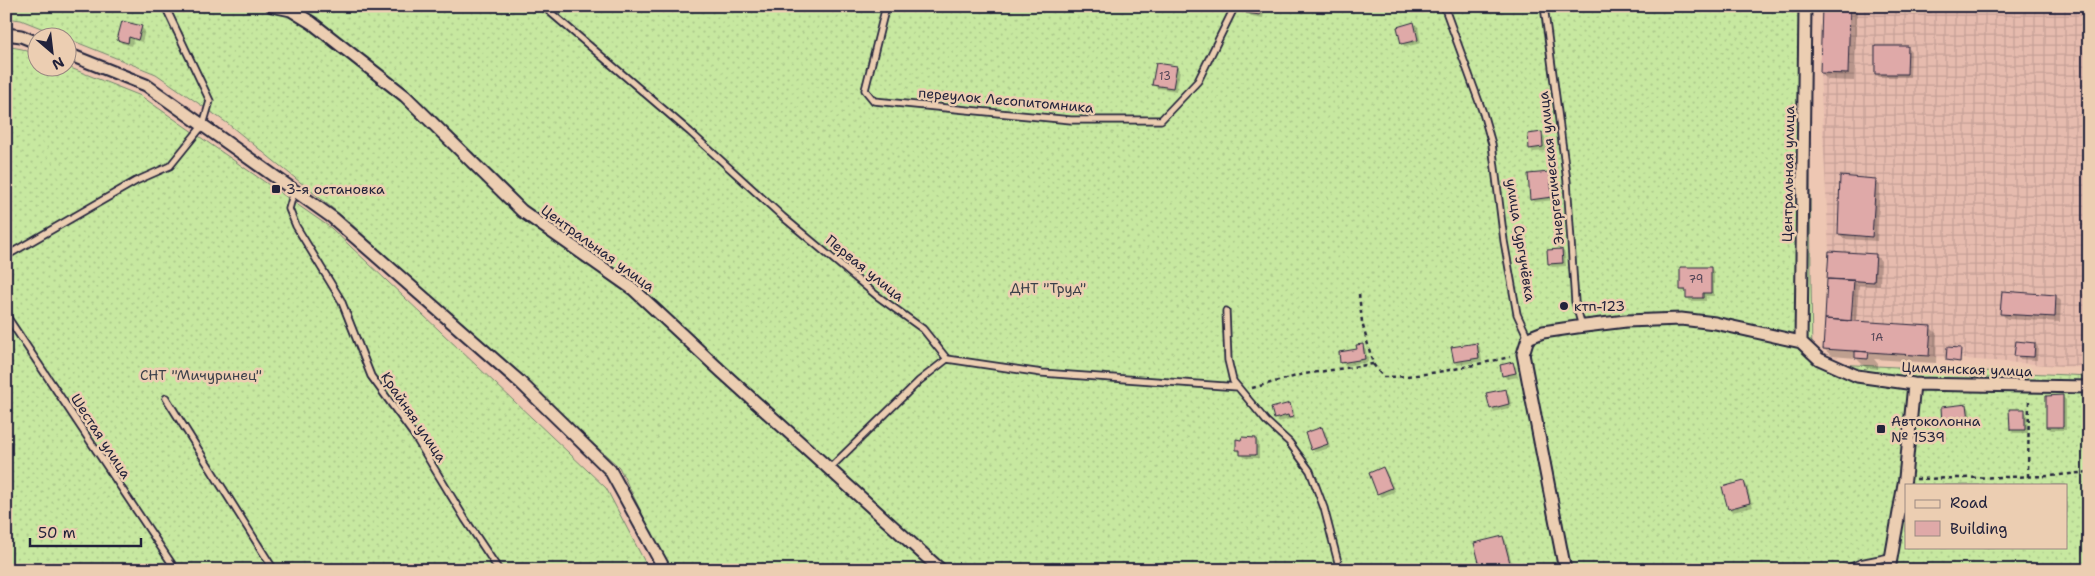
<svg xmlns="http://www.w3.org/2000/svg" width="2095" height="576" font-family="'Shantell Sans',sans-serif">
<style>
.industrial{fill:url(#industrial-grid)}
.grass{fill:url(#grass-dots);stroke:#74856e;fill-rule:evenodd}
.shadow{fill:#0003}
.building{fill:#dfa9a8;stroke:#22223b}
.lines{fill:none;stroke-linecap:round;stroke-linejoin:round}
.service-casing{stroke:#22223b;stroke-width:9}
.minor-casing{stroke:#22223b;stroke-width:15}
.path{stroke:#22223b;stroke-width:2.5;stroke-dasharray:4 4;stroke-linecap:butt}
.service{stroke:#ecceb2;stroke-width:5.5}
.minor{stroke:#ecceb2;stroke-width:11}
.poi-dot{fill:#22223b;stroke:#ecceb2;stroke-width:2}
.labels{text-anchor:middle;stroke-width:5;stroke-linejoin:round;paint-order:stroke}
.number-label{font-size:11px;fill:#514456}
.street-label{font-size:14px;fill:#22223b;stroke:#ecceb2}
.poi-label{font-size:14px;fill:#22223b;stroke:#ecceb2;text-anchor:start}
.park-label{font-size:14px;fill:#3b404a;stroke:#ecceb2}
</style>
<defs>
<pattern id="industrial-grid" width="8" height="8" patternUnits="userSpaceOnUse" patternTransform="scale(1.25)"><rect width="8" height="8" fill="#e6bbae"/><path d="M0 4h8M4 0v8" fill="none" stroke="#c5a097"/></pattern>
<pattern id="grass-dots" width="8" height="8" patternUnits="userSpaceOnUse" patternTransform="scale(1.25)"><rect width="8" height="8" fill="#c7e8a0"/><path d="M2 2h.1M6 6h.1" fill="none" stroke="#abc78b" stroke-width="1.8" stroke-linecap="round"/></pattern>
</defs>
<rect width="100%" height="100%" fill="#eec7b3"/>
<filter id="ink" filterUnits="userSpaceOnUse"><feTurbulence type="fractalNoise" baseFrequency=".02" numOctaves="2"/><feDisplacementMap in="SourceGraphic" scale="10" xChannelSelector="R" yChannelSelector="G"/><feConvolveMatrix kernelMatrix="1 2 1 2 8 2 1 2 1" color-interpolation-filters="sRGB"/></filter>
<g filter="url(#ink)">
<path class="industrial" d="M 1822,6 L 2089,6 L 2089,368 L 1823,349 L 1829,251 L 1820,73 Z"/>
<path class="grass" d="M 6,6 L 1808,6 L 1812,363 L 2089,376 L 2089,570 L 670,570 L 619,467 L 347,220 L 227,123 L 156,74 L 21,20 L 6,18 ZM 1906,485 L 2066,485 L 2066,547 L 1906,547 Z
M 6,46 L 22,49 L 37,55 L 38,68 L 68,67 L 141,96 L 331,228 L 606,488 L 649,570 L 6,570 Z"/>
<path class="shadow" d="M 1206,6 L 1227,6 L 1226,12 Z
M 1249,6 L 1264,6 L 1265,8 L 1263,18 L 1251,16 L 1247,12 Z
M 1823,6 L 1933,6 L 1932,13 L 1857,10 L 1854,81 L 1828,80 L 1821,73 Z
M 1414,23 L 1418,27 L 1421,43 L 1405,47 L 1402,43 Z
M 141,27 L 145,31 L 142,42 L 133,40 L 131,46 L 122,43 L 118,40 Z
M 1907,47 L 1911,51 L 1910,77 L 1879,77 L 1876,73 Z
M 1177,67 L 1180,71 L 1176,91 L 1157,88 L 1154,85 Z
M 1541,133 L 1545,137 L 1546,151 L 1533,152 L 1530,148 Z
M 1550,173 L 1553,177 L 1555,200 L 1535,202 L 1532,199 Z
M 1875,180 L 1880,186 L 1877,241 L 1844,239 L 1839,233 Z
M 1562,250 L 1565,253 L 1566,266 L 1552,267 L 1549,264 Z
M 1830,252 L 1876,255 L 1881,261 L 1880,286 L 1859,285 L 1856,322 L 1930,327 L 1937,334 L 1936,363 L 1874,359 L 1878,364 L 1878,369 L 1866,368 L 1856,358 L 1832,356 L 1824,349 Z
M 1711,268 L 1714,272 L 1714,296 L 1706,296 L 1706,301 L 1690,301 L 1687,297 L 1687,293 L 1681,290 Z
M 2056,296 L 2061,301 L 2060,322 L 2007,319 L 2002,314 Z
M 1564,304 L 1568,307 L 1567,309 L 1563,307 Z
M 1476,344 L 1480,347 L 1482,361 L 1458,365 L 1455,362 Z
M 2035,344 L 2038,347 L 2037,360 L 2019,359 L 2015,355 Z
M 1362,345 L 1366,349 L 1368,362 L 1345,366 L 1342,362 L 1358,350 Z
M 1961,349 L 1961,362 L 1948,360 Z
M 1513,364 L 1516,367 L 1518,377 L 1507,379 L 1504,376 L 1502,366 Z
M 1505,391 L 1509,394 L 1512,407 L 1494,412 L 1491,408 Z
M 2063,397 L 2066,400 L 2066,430 L 2051,430 L 2047,427 Z
M 1289,405 L 1293,408 L 1296,420 L 1291,419 L 1278,422 L 1275,418 Z
M 1967,406 L 1970,409 L 1972,423 L 1947,426 L 1944,422 Z
M 2024,410 L 2027,414 L 2028,433 L 2014,433 L 2011,430 Z
M 1322,429 L 1326,432 L 1330,448 L 1316,452 L 1312,449 Z
M 1256,439 L 1259,443 L 1259,458 L 1245,458 L 1237,450 Z
M 1383,468 L 1386,471 L 1395,491 L 1382,497 L 1378,493 Z
M 1744,482 L 1747,486 L 1753,507 L 1733,512 L 1729,509 L 1724,488 Z
M 1503,537 L 1506,541 L 1513,567 L 1500,570 L 1482,570 Z"/>
<path class="building" d="M 1247,6 L 1262,6 L 1260,15 L 1246,13 Z
M 1822,6 L 1850,6 L 1848,74 L 1820,73 Z
M 122,21 L 142,26 L 138,40 L 129,37 L 128,43 L 117,40 Z
M 1414,22 L 1418,40 L 1401,44 L 1397,27 Z
M 1875,46 L 1908,46 L 1907,74 L 1875,74 Z
M 1156,63 L 1177,66 L 1173,88 L 1152,85 Z
M 1542,132 L 1543,147 L 1529,149 L 1528,134 Z
M 1550,172 L 1552,197 L 1530,200 L 1528,174 Z
M 1840,176 L 1876,179 L 1872,237 L 1838,234 Z
M 1562,249 L 1563,263 L 1548,264 L 1547,250 Z
M 1829,251 L 1876,254 L 1874,282 L 1827,279 Z
M 1680,267 L 1711,267 L 1711,293 L 1703,293 L 1703,298 L 1686,298 L 1686,290 L 1680,290 Z
M 1827,279 L 1854,280 L 1851,321 L 1825,319 Z
M 2002,291 L 2056,295 L 2055,317 L 2000,314 Z
M 1825,319 L 1931,326 L 1929,356 L 1823,349 Z
M 2016,341 L 2035,343 L 2034,357 L 2014,356 Z
M 1477,343 L 1479,358 L 1454,362 L 1451,347 Z
M 1363,344 L 1365,359 L 1340,363 L 1339,352 L 1357,349 L 1356,345 Z
M 1947,347 L 1961,348 L 1960,362 L 1946,360 Z
M 1855,351 L 1869,352 L 1868,359 L 1855,358 Z
M 1513,362 L 1516,373 L 1502,376 L 1500,365 Z
M 1506,389 L 1509,404 L 1490,409 L 1486,393 Z
M 2063,395 L 2063,427 L 2046,427 L 2046,396 Z
M 1290,403 L 1293,417 L 1289,418 L 1288,415 L 1274,419 L 1271,408 Z
M 1967,404 L 1969,420 L 1942,423 L 1941,407 Z
M 2009,409 L 2025,409 L 2025,430 L 2010,430 Z
M 1322,427 L 1328,444 L 1311,450 L 1305,433 Z
M 1242,437 L 1256,438 L 1256,455 L 1240,455 L 1240,450 L 1236,450 L 1236,439 L 1241,440 Z
M 1383,467 L 1392,488 L 1377,494 L 1369,473 Z
M 1744,481 L 1750,503 L 1728,509 L 1722,487 Z
M 1503,536 L 1510,563 L 1481,570 L 1474,543 Z"/>
<g class="lines">
<g class="service-casing">
<path id="service" d="M 543,6 L 690,132 L 783,217 L 876,295 L 923,329 L 947,359 L 1042,373 L 1238,387
M 886,6 L 865,90 L 874,101 L 1071,120 L 1161,120 L 1198,81 L 1235,6
M 1444,6 L 1483,113 L 1492,144 L 1504,241 L 1517,314 L 1528,338
M 1544,6 L 1567,181 L 1575,302 L 1582,326
M 294,191 L 289,209 L 296,226 L 341,300 L 371,376 L 414,435 L 465,519 L 499,570
M 6,256 L 136,181 L 170,166 L 203,125 L 210,101 L 165,6
M 1226,311 L 1228,360 L 1233,381 L 1266,421 L 1289,442 L 1310,471 L 1324,508 L 1340,570
M 6,315 L 176,570
M 166,398 L 274,570
M 830,468 L 919,381 L 947,359
M 1844,570 L 1860,563 L 1890,557"/>
</g>
<g class="minor-casing">
<path id="minor" d="M 272,6 L 291,10 L 312,23 L 405,96 L 522,211 L 633,289 L 721,371 L 941,570
M 6,34 L 21,36 L 38,43
M 68,54 L 146,85 L 333,218 L 520,382 L 610,470 L 665,570
M 1801,342 L 1805,6
M 1565,570 L 1523,354 L 1528,338 L 1543,332 L 1577,327 L 1626,321 L 1681,319 L 1715,323 L 1801,342 L 1819,359 L 1857,376 L 1914,384 L 2089,387
M 1889,570 L 1905,478 L 1914,384"/>
</g>
<path class="path" d="M 1359,294 L 1362,322 L 1373,364 L 1383,377 C 1425,377 1469,366 1510,357
M 1252,388 L 1304,374 L 1373,364
M 2028,477 L 2029,398
M 1916,479 L 2050,476 L 2089,472"/>
<use href="#service" class="service"/>
<use href="#minor" class="minor"/>
</g>
</g>
<g class="poi-dot">
<rect x="271" y="184" width="10" height="10" rx="2.5"/>
<circle cx="1564" cy="306" r="5"/>
<rect x="1876" y="424" width="10" height="10" rx="2.5"/>
</g>
<g class="labels">
<g class="number-label">
<text x="1165" y="80">13</text>
<text x="1696" y="283">79</text>
<text x="1877" y="341">1А</text>
</g>
<g class="street-label">
<text transform="translate(1006 100) rotate(5)" y="5">переулок Лесопитомника</text>
<text transform="translate(1551 168) rotate(-96)" y="5">Энергетическая улица</text>
<text transform="translate(1788 174) rotate(-89)" y="5">Центральная улица</text>
<text transform="translate(1521 240) rotate(81)" y="5">улица Сургучёвка</text>
<text transform="translate(598 248) rotate(36)" y="5">Центральная улица</text>
<text transform="translate(865 268) rotate(39)" y="5">Первая улица</text>
<text transform="translate(1967 369) rotate(2)" y="5">Цимлянская улица</text>
<text transform="translate(414 417) rotate(56)" y="5">Крайняя улица</text>
<text transform="translate(101 436) rotate(57)" y="5">Шестая улица</text>
</g>
<g class="poi-label">
<text x="286" y="194">3-я остановка</text>
<text x="1574" y="311">ктп-123</text>
<text x="1891" y="426">Автоколонна<tspan x="1891" dy="16">№ 1539</tspan></text>
</g>
<g class="park-label">
<text x="1048" y="293">ДНТ "Труд"</text>
<text x="201" y="380">СНТ "Мичуринец"</text>
</g>
</g>
<rect width="2095" height="576" fill="none" stroke="#ecceb2" stroke-width="25"/>
<rect x="12" y="12" width="2070" height="551" fill="none" stroke="#22223b" stroke-width="2" filter="url(#ink)"/>
<rect x="1905" y="484" width="162" height="65" fill="#ecceb2" stroke="#9b8982"/>
<rect x="1915" y="500" width="25" height="8" fill="#ecceb2" stroke="#9b8982"/>
<text x="1950" y="508" font-size="15" fill="#22223b">Road</text>
<rect x="1915" y="521" width="25" height="15" fill="#dfa9a8" stroke="#9b8982"/>
<text x="1950" y="534" font-size="15" fill="#22223b">Building</text>
<g transform="translate(52 52) rotate(152)"><circle r="24" fill="#ecceb2" stroke="#9b8982"/>
<path d="M0-4L9 19L0 12L-9 19Z" fill="#22223b"/>
<text y="-8" font-size="14" font-weight="bold" text-anchor="middle" fill="#22223b">N</text>
</g>
<path d="M30 538v8h111v-8" fill="none" stroke="#22223b" stroke-width="2.5"/>
<text x="38" y="538" font-size="15" fill="#22223b" stroke="#ecceb2" stroke-width="4" paint-order="stroke">50 m</text>
</svg>
